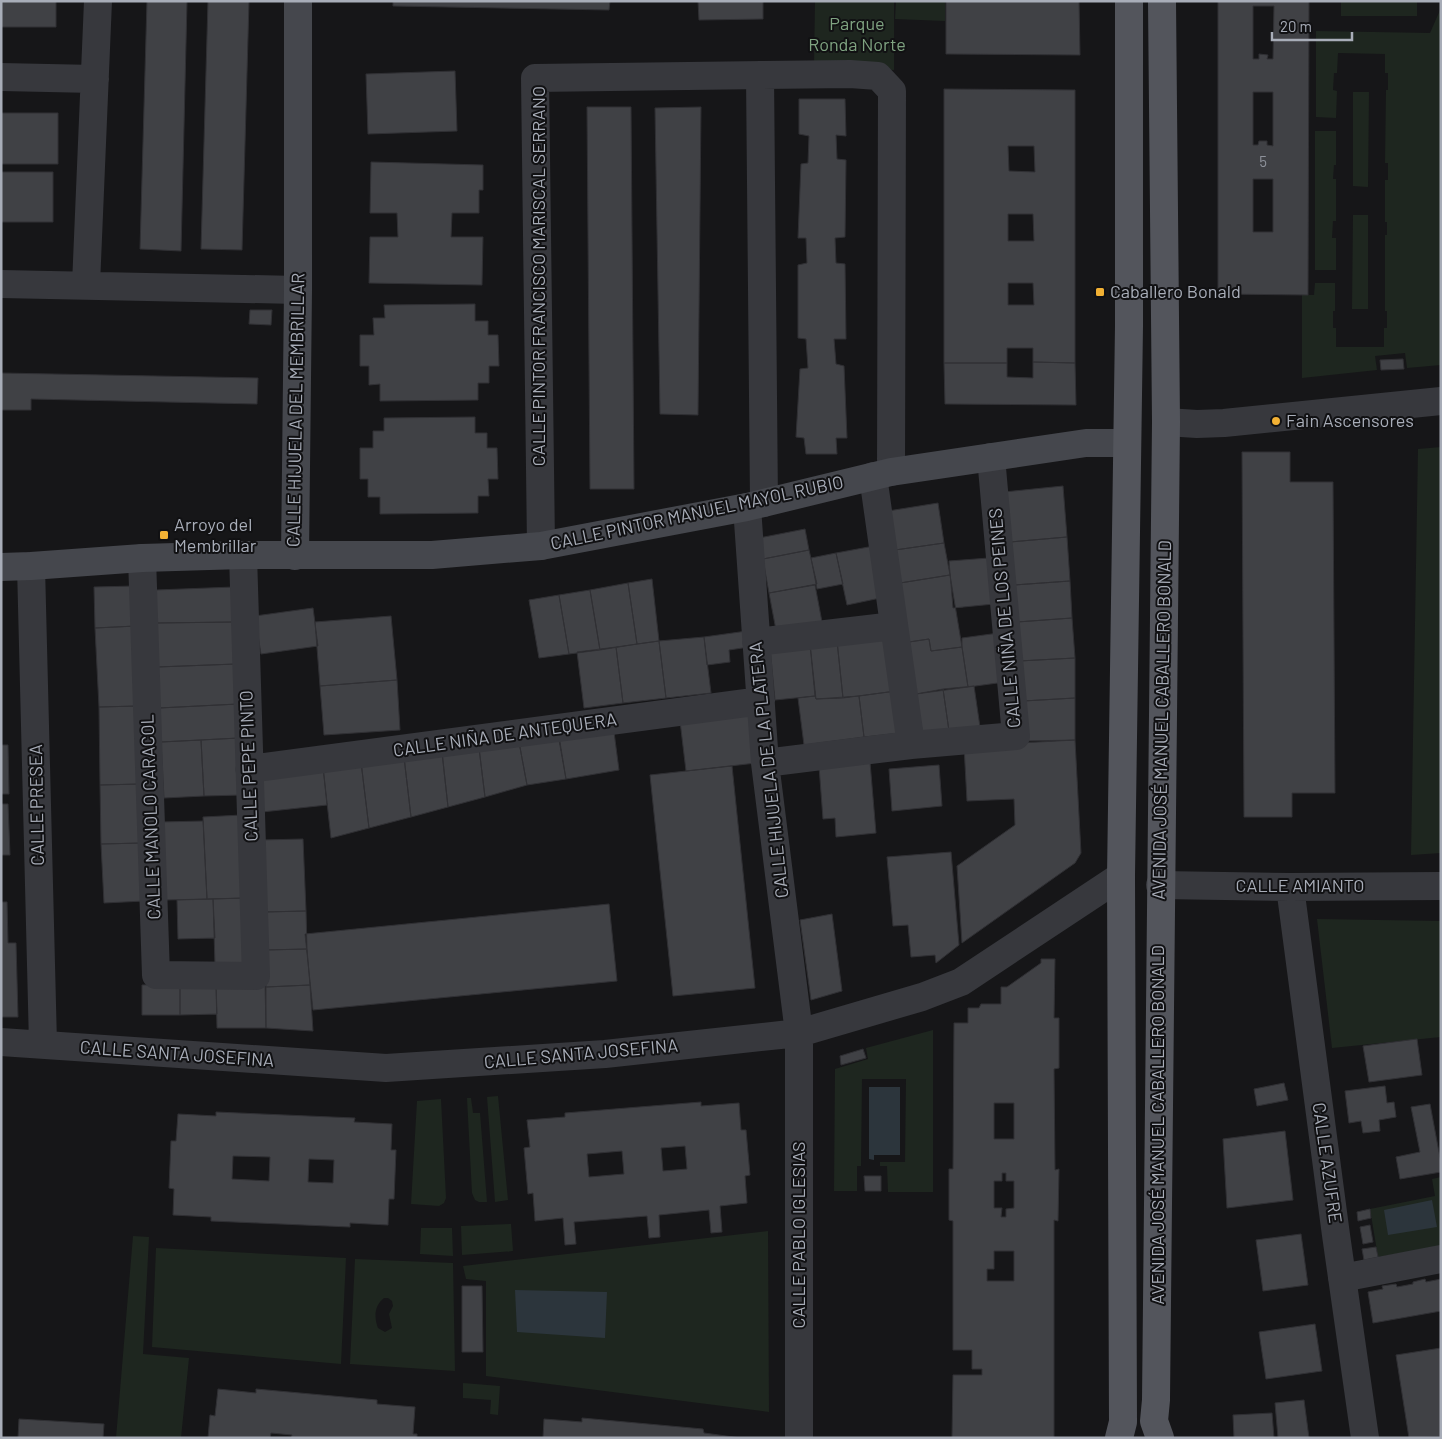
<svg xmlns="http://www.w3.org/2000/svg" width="1442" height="1439" font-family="Barlow,sans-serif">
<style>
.green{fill:#1e261f;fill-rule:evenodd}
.water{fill:#2c353c}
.building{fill:#404145;stroke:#303034;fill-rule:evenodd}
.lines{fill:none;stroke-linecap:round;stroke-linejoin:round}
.street{stroke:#37383d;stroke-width:28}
.secondary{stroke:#45474d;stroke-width:28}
.primary{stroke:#53555c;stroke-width:28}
.poi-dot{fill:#f2b134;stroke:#111113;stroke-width:2}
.labels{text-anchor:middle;stroke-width:4;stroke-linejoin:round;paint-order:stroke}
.number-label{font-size:15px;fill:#8e929b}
.park-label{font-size:18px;fill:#7fa381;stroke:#111113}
.street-label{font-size:18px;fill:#a8adb8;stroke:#111113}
.poi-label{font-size:18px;fill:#a8adb8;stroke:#111113;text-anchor:start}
</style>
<rect width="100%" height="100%" fill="#161618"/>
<path class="green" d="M 815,1 L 894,1 L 894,70 L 814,65 Z
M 896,1 L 945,1 L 945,21 L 895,19 Z
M 1341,1 L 1417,1 L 1417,16 L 1341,16 Z
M 1441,8 L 1441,365 L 1407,368 L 1405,353 L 1375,356 L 1377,370 L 1302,378 L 1302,295 L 1314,295 L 1315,283 L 1335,283 L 1335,311 L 1333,311 L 1333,328 L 1336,328 L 1336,347 L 1384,347 L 1384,328 L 1387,328 L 1387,311 L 1385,311 L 1385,235 L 1387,235 L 1387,222 L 1385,222 L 1385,180 L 1388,180 L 1388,163 L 1385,163 L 1386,90 L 1388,90 L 1388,73 L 1385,73 L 1385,54 L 1338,53 L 1337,73 L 1334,73 L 1333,90 L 1337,91 L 1336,118 L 1316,117 L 1316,31 L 1430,33 Z
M 1353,92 L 1369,92 L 1368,187 L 1353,186 Z
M 1315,131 L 1336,131 L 1336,165 L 1334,165 L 1333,179 L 1336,179 L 1336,221 L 1333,221 L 1332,238 L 1336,238 L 1336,270 L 1315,270 Z
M 1353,215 L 1368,215 L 1368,309 L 1352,309 Z
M 1441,447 L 1441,853 L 1411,855 L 1418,449 Z
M 1317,919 L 1441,921 L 1441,1037 L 1332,1048 Z
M 933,1030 L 933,1192 L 888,1192 L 887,1166 L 880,1166 L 880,1162 L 905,1162 L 906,1079 L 862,1079 L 861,1166 L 857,1166 L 857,1191 L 834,1191 L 835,1069 L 868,1059 L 866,1048 Z
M 498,1096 L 508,1200 L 495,1202 L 487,1097 Z
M 467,1098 L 471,1098 L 473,1113 L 480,1113 L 487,1202 L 479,1202 L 475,1200 L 472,1193 Z
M 441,1099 L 446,1198 L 444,1203 L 439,1206 L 411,1204 L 417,1101 Z
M 1441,1177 L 1441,1246 L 1378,1257 L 1370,1209 L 1435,1196 L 1432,1179 Z
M 511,1224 L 513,1251 L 462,1255 L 461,1226 Z
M 421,1228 L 452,1228 L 453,1256 L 420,1254 Z
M 768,1231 L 769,1412 L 486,1376 L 486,1281 L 466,1279 L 463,1266 Z
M 133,1236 L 149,1237 L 143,1354 L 189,1358 L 181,1438 L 116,1438 Z
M 156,1248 L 346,1258 L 341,1364 L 152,1347 Z
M 355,1259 L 453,1263 L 455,1371 L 350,1364 ZM 384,1298 L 388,1298 L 392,1301 L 393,1306 L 389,1314 L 392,1328 L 385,1332 L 378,1328 C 374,1317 374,1306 384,1298 Z
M 463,1383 L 500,1386 L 498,1415 L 490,1414 L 491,1400 L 463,1398 Z"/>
<path class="water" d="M 869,1087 L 900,1087 L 900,1155 L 874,1155 L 874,1160 L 869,1159 Z
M 1432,1200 L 1437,1227 L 1388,1235 L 1384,1210 Z
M 515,1290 L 607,1292 L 605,1338 L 517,1332 Z"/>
<path class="building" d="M 1,1 L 56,1 L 56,27 L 1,27 Z
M 147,1 L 187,1 L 181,251 L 140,249 Z
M 208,1 L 249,1 L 242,250 L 201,249 Z
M 393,1 L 610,1 L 609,10 L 393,6 Z
M 698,1 L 763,1 L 763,19 L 699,20 Z
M 946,1 L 1079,1 L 1080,55 L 946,54 Z
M 1218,1 L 1309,1 L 1308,295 L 1218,294 ZM 1253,6 L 1274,6 L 1273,59 L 1267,59 L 1268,55 L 1259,54 L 1259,59 L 1253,59 ZM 1253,92 L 1273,92 L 1273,146 L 1267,145 L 1267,141 L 1259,141 L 1258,145 L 1253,145 ZM 1253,179 L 1273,179 L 1273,232 L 1253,232 Z
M 455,71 L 457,131 L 368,134 L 366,74 Z
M 944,89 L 1075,90 L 1075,363 L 1033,362 L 1033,348 L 1007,348 L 1007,363 L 944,363 ZM 1008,146 L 1034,146 L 1035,172 L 1009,171 ZM 1008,214 L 1033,214 L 1034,241 L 1008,241 ZM 1008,283 L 1033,283 L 1034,305 L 1008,305 Z
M 799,99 L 845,99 L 846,136 L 836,135 L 837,159 L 846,160 L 845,237 L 835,238 L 836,263 L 845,264 L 846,339 L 834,339 L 836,364 L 844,366 L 847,438 L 836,438 L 837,454 L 806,454 L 804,438 L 796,437 L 800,369 L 808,368 L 806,339 L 798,338 L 798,265 L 807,263 L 806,238 L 798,238 L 801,164 L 808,163 L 809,136 L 799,134 Z
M 587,107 L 631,107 L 634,489 L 590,489 Z
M 701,107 L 698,415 L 660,414 L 655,108 Z
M 1,113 L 58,113 L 58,164 L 1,164 Z
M 371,162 L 483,165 L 483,190 L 479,190 L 479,213 L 452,213 L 451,237 L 483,237 L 482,285 L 369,283 L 370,237 L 398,237 L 397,213 L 370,213 Z
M 1,172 L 53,172 L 53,222 L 1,222 Z
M 475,304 L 475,321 L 488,321 L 488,335 L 498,335 L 499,366 L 489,366 L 489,383 L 478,383 L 478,400 L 380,401 L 380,384 L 369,385 L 369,366 L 360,366 L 360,335 L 374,335 L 373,318 L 385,318 L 384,305 Z
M 250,310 L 272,310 L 271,325 L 249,324 Z
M 1403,359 L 1404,369 L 1381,370 L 1380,360 Z
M 1033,362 L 1075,363 L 1076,405 L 945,404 L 944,363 L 1007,363 L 1007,377 L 1033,378 Z
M 1,373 L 258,378 L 257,404 L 31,399 L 31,410 L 1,410 Z
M 475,417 L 475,433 L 487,433 L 487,448 L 497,448 L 498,479 L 488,479 L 489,496 L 478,496 L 478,513 L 380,514 L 380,497 L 368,497 L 368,479 L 360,479 L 360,448 L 373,448 L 373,431 L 384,431 L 384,418 Z
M 1242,452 L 1290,452 L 1290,482 L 1333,482 L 1335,793 L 1292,793 L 1292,817 L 1244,817 Z
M 1063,486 L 1067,537 L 1010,542 L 1004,492 Z
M 938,503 L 944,543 L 895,550 L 888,511 Z
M 805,529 L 809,550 L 763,559 L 759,538 Z
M 1067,537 L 1070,581 L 1014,585 L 1010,542 Z
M 944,543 L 950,575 L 900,583 L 895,550 Z
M 874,546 L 885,597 L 847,605 L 836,553 Z
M 809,550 L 817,584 L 769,593 L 763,559 Z
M 836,553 L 843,584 L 817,589 L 811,558 Z
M 989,558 L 994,604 L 953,608 L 949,561 Z
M 950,575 L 962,647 L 931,651 L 929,639 L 909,642 L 900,583 Z
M 652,579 L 659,641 L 637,644 L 628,583 Z
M 1070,581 L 1072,618 L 1017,622 L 1014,585 Z
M 628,583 L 637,644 L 600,650 L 590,590 Z
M 815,585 L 822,622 L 776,630 L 769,593 Z
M 135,586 L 136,626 L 95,628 L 94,587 Z
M 234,587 L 234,622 L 156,623 L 156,590 Z
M 590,590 L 600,650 L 569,654 L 559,595 Z
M 559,595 L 569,654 L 539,658 L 529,600 Z
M 313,608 L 318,646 L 261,654 L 255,616 Z
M 391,616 L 397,680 L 320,686 L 315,622 Z
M 1072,618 L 1075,658 L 1019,661 L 1017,622 Z
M 234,622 L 236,664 L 157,667 L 156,623 Z
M 136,626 L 138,706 L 99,707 L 95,628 Z
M 747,631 L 749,647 L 729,650 L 730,662 L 707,665 L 704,637 Z
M 999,633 L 1005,682 L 968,687 L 962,647 L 962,638 Z
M 704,637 L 711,693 L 666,698 L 659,641 Z
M 889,637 L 896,691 L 843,698 L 837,641 Z
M 929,639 L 931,651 L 962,647 L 968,687 L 916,694 L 909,642 Z
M 659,641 L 666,698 L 623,703 L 616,647 Z
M 837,641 L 843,698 L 816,699 L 810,644 Z
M 810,644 L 815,696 L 775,700 L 770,648 Z
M 616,647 L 623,703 L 584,708 L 577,652 Z
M 1075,658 L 1075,698 L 1023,701 L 1019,661 Z
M 236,664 L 238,704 L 159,708 L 157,667 Z
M 397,680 L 400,730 L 324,735 L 320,686 Z
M 974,686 L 980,727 L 949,731 L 943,689 Z
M 943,689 L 949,731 L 923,735 L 916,694 Z
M 896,691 L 900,733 L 864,737 L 859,696 Z
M 815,696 L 816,699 L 859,696 L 864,737 L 804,745 L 798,698 Z
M 1075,698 L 1075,740 L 1025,741 L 1023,701 Z
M 238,704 L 239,738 L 161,742 L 159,708 Z
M 138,706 L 140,784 L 100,785 L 99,707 Z
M 750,713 L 756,763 L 686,771 L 680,721 Z
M 614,732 L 619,770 L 566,779 L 559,740 Z
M 559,736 L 566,779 L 527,785 L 519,742 Z
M 239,738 L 242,795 L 204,796 L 201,740 Z
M 201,740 L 204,796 L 164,798 L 161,742 Z
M 1075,740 L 1081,853 L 1075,863 L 962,943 L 957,866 L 1015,825 L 1014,799 L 967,801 L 964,746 Z
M 519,742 L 527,785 L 485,797 L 479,748 Z
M 1,745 L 8,745 L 9,794 L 1,794 Z
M 479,748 L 485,797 L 448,807 L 442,752 Z
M 442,752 L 448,807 L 411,817 L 404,757 Z
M 404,757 L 411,817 L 369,828 L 361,762 Z
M 361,762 L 369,828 L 331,838 L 323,767 Z
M 870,762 L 876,833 L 836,837 L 835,818 L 823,819 L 819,766 Z
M 939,765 L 942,806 L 892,811 L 889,769 Z
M 732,766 L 755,988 L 673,996 L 650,775 Z
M 323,767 L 327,805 L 262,812 L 258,774 Z
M 140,784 L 142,843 L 101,844 L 100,785 Z
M 1,804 L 8,804 L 10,855 L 1,855 Z
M 242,815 L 245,898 L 207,899 L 203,817 Z
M 203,821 L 207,899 L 165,900 L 161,822 Z
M 303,839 L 306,911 L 264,912 L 261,840 Z
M 142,843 L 144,901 L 104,903 L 101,844 Z
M 951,852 L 959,945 L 936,963 L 935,955 L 911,957 L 908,925 L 893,926 L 887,857 Z
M 245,898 L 246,964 L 215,965 L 213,899 Z
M 213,899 L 215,938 L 178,939 L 177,900 Z
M 1,902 L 7,902 L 8,943 L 16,943 L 18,1017 L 1,1017 Z
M 609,904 L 617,981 L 313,1010 L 305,934 Z
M 306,911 L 307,949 L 265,950 L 264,912 Z
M 832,914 L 842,991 L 811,1000 L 800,920 Z
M 307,949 L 310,985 L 266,987 L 265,950 Z
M 1041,959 L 1055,959 L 1054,1018 L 1059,1018 L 1059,1068 L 1054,1069 L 1055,1170 L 1059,1169 L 1058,1221 L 1054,1220 L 1054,1438 L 952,1438 L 953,1375 L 982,1375 L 982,1369 L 972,1369 L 972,1350 L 953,1350 L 953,1221 L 949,1220 L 949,1169 L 953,1169 L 954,1023 L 968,1023 L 968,1008 L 979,1008 L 981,1004 L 1001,1004 L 1001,987 L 1007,987 L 1041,963 ZM 994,1103 L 1014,1103 L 1014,1139 L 994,1139 ZM 1002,1173 L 1006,1173 L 1006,1181 L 1014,1181 L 1014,1208 L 1006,1209 L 1006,1217 L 1001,1217 L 1002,1208 L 994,1208 L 994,1181 L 1002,1181 ZM 994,1251 L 1014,1251 L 1014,1281 L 987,1281 L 987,1269 L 994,1269 Z
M 265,983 L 266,1028 L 217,1028 L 216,984 Z
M 180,984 L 216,984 L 217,1014 L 180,1015 Z
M 180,984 L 180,1015 L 142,1015 L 142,985 Z
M 310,985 L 313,1031 L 266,1028 L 266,987 Z
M 1417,1039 L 1422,1075 L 1369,1082 L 1363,1046 Z
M 863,1049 L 866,1058 L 841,1065 L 840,1056 Z
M 1284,1083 L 1288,1100 L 1257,1106 L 1254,1089 Z
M 1385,1086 L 1387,1103 L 1394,1102 L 1396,1117 L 1379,1120 L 1380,1131 L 1363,1133 L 1361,1121 L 1349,1123 L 1345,1091 Z
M 701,1102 L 701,1106 L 739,1103 L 741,1130 L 746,1130 L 750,1175 L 745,1176 L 747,1203 L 720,1206 L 722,1232 L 711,1233 L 709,1210 L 659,1215 L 660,1237 L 649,1238 L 647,1216 L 574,1222 L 576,1244 L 565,1245 L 563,1218 L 535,1221 L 533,1193 L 528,1194 L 524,1148 L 530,1147 L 527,1120 L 565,1117 L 565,1113 ZM 685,1146 L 687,1169 L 663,1171 L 661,1148 ZM 622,1151 L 624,1174 L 589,1177 L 587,1154 Z
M 1430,1104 L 1441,1163 L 1441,1172 L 1400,1179 L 1396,1157 L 1420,1152 L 1411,1107 Z
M 216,1112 L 355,1118 L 354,1122 L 392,1124 L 391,1150 L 396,1150 L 394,1199 L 389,1199 L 388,1225 L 350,1223 L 350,1227 L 211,1221 L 211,1217 L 173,1215 L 174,1189 L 169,1188 L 171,1141 L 176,1141 L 178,1114 L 216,1116 ZM 233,1156 L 270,1157 L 269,1181 L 232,1179 ZM 309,1159 L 334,1160 L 333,1183 L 308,1182 Z
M 1285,1131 L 1293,1200 L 1227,1208 L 1223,1139 Z
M 864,1176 L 881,1176 L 881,1191 L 865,1191 Z
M 1370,1209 L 1371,1218 L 1358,1221 L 1357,1212 Z
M 1370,1225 L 1373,1242 L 1363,1244 L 1360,1227 Z
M 1301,1234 L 1308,1285 L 1263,1291 L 1256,1240 Z
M 1376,1247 L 1378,1257 L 1364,1260 L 1362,1249 Z
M 1425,1279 L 1426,1282 L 1441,1279 L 1441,1311 L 1373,1323 L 1368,1292 L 1383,1289 L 1382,1286 L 1396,1284 L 1397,1287 L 1413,1284 L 1413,1282 Z
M 462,1286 L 482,1286 L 483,1352 L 462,1352 Z
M 1315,1324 L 1322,1371 L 1266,1379 L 1259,1332 Z
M 1441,1348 L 1441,1437 L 1409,1438 L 1396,1355 Z
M 218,1389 L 256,1393 L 256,1389 L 377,1400 L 377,1404 L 415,1407 L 413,1434 L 417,1434 L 417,1438 L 291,1438 L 292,1435 L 271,1433 L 270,1438 L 208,1438 L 210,1415 L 215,1416 Z
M 1304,1400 L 1309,1438 L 1278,1438 L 1275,1403 Z
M 1272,1413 L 1274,1438 L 1234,1438 L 1233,1415 Z
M 582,1418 L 703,1429 L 704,1433 L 741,1438 L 543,1438 L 544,1419 L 582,1422 Z
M 19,1419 L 104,1424 L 103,1438 L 18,1438 Z"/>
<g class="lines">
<path class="street" d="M 760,75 L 764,503
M 1,77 L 95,79
M 1,284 L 298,290
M 86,285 L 98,1
M 1166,422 L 1197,424 L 1224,423 L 1441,401
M 873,476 L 911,745
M 747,507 L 765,763 L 799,1033 L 799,1438
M 541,546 L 535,78 L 850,74 L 878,76 L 892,91 L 891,472
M 142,558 L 156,975 L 256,976 L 243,555
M 31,566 L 43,1044
M 756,642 L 894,626
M 765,763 L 911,745 L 1016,736 L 991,457
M 249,769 L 761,701
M 1160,885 L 1290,887 L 1441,886
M 1290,887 L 1336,1235 L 1365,1438
M 1,1042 L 386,1068 L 605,1054 L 799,1033 L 922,997 L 961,982 L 1121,876
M 1342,1278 L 1441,1259"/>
<path class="secondary" d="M 295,556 L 298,290 L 298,1
M 1,567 L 31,566 L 142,558 L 243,555 L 432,555 L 541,546 L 747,507 L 891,472 L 1086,443 L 1127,443"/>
<path class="primary" d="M 1119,1438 L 1123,1422 L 1121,876 L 1129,326 L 1129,1
M 1160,1438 L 1154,1421 L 1156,1400 L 1166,422 L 1162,1"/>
</g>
<g class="poi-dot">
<rect x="1095" y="287" width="10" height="10" rx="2.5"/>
<circle cx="1276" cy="421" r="5"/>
<rect x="159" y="530" width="10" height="10" rx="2.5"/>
</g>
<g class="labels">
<g class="number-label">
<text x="1263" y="167">5</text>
</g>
<g class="park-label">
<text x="857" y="30">Parque<tspan x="857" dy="21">Ronda Norte</tspan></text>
</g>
<g class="street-label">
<text transform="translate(539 276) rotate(-90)" y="6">CALLE PINTOR FRANCISCO MARISCAL SERRANO</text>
<text transform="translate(296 410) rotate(-89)" y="6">CALLE HIJUELA DEL MEMBRILLAR</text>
<text transform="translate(697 513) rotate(-12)" y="6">CALLE PINTOR MANUEL MAYOL RUBIO</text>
<text transform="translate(1005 618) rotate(-95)" y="6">CALLE NIÑA DE LOS PEINES</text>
<text transform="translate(1162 720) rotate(-89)" y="6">AVENIDA JOSÉ MANUEL CABALLERO BONALD</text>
<text transform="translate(505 735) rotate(-8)" y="6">CALLE NIÑA DE ANTEQUERA</text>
<text transform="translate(249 766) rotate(-92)" y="6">CALLE PEPE PINTO</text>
<text transform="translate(769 770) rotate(-96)" y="6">CALLE HIJUELA DE LA PLATERA</text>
<text transform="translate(37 805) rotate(-91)" y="6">CALLE PRESEA</text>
<text transform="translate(151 817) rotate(-92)" y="6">CALLE MANOLO CARACOL</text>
<text x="1300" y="892">CALLE AMIANTO</text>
<text transform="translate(177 1054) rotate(4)" y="6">CALLE SANTA JOSEFINA</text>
<text transform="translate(581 1054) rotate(-5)" y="6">CALLE SANTA JOSEFINA</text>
<text transform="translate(1158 1125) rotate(-90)" y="6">AVENIDA JOSÉ MANUEL CABALLERO BONALD</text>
<text transform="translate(1327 1163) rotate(82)" y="6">CALLE AZUFRE</text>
<text transform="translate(799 1235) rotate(-90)" y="6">CALLE PABLO IGLESIAS</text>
</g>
<g class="poi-label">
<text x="1110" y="298">Caballero Bonald</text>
<text x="1286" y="427">Fain Ascensores</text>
<text x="174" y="531">Arroyo del<tspan x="174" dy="21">Membrillar</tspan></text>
</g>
</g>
<rect width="1442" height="1439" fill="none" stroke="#a8adb8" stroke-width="5"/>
<path d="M1272 32v8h80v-8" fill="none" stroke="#a8adb8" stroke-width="2.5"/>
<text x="1280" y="32" font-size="15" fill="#a8adb8" stroke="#111113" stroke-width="4" paint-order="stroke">20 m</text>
</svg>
